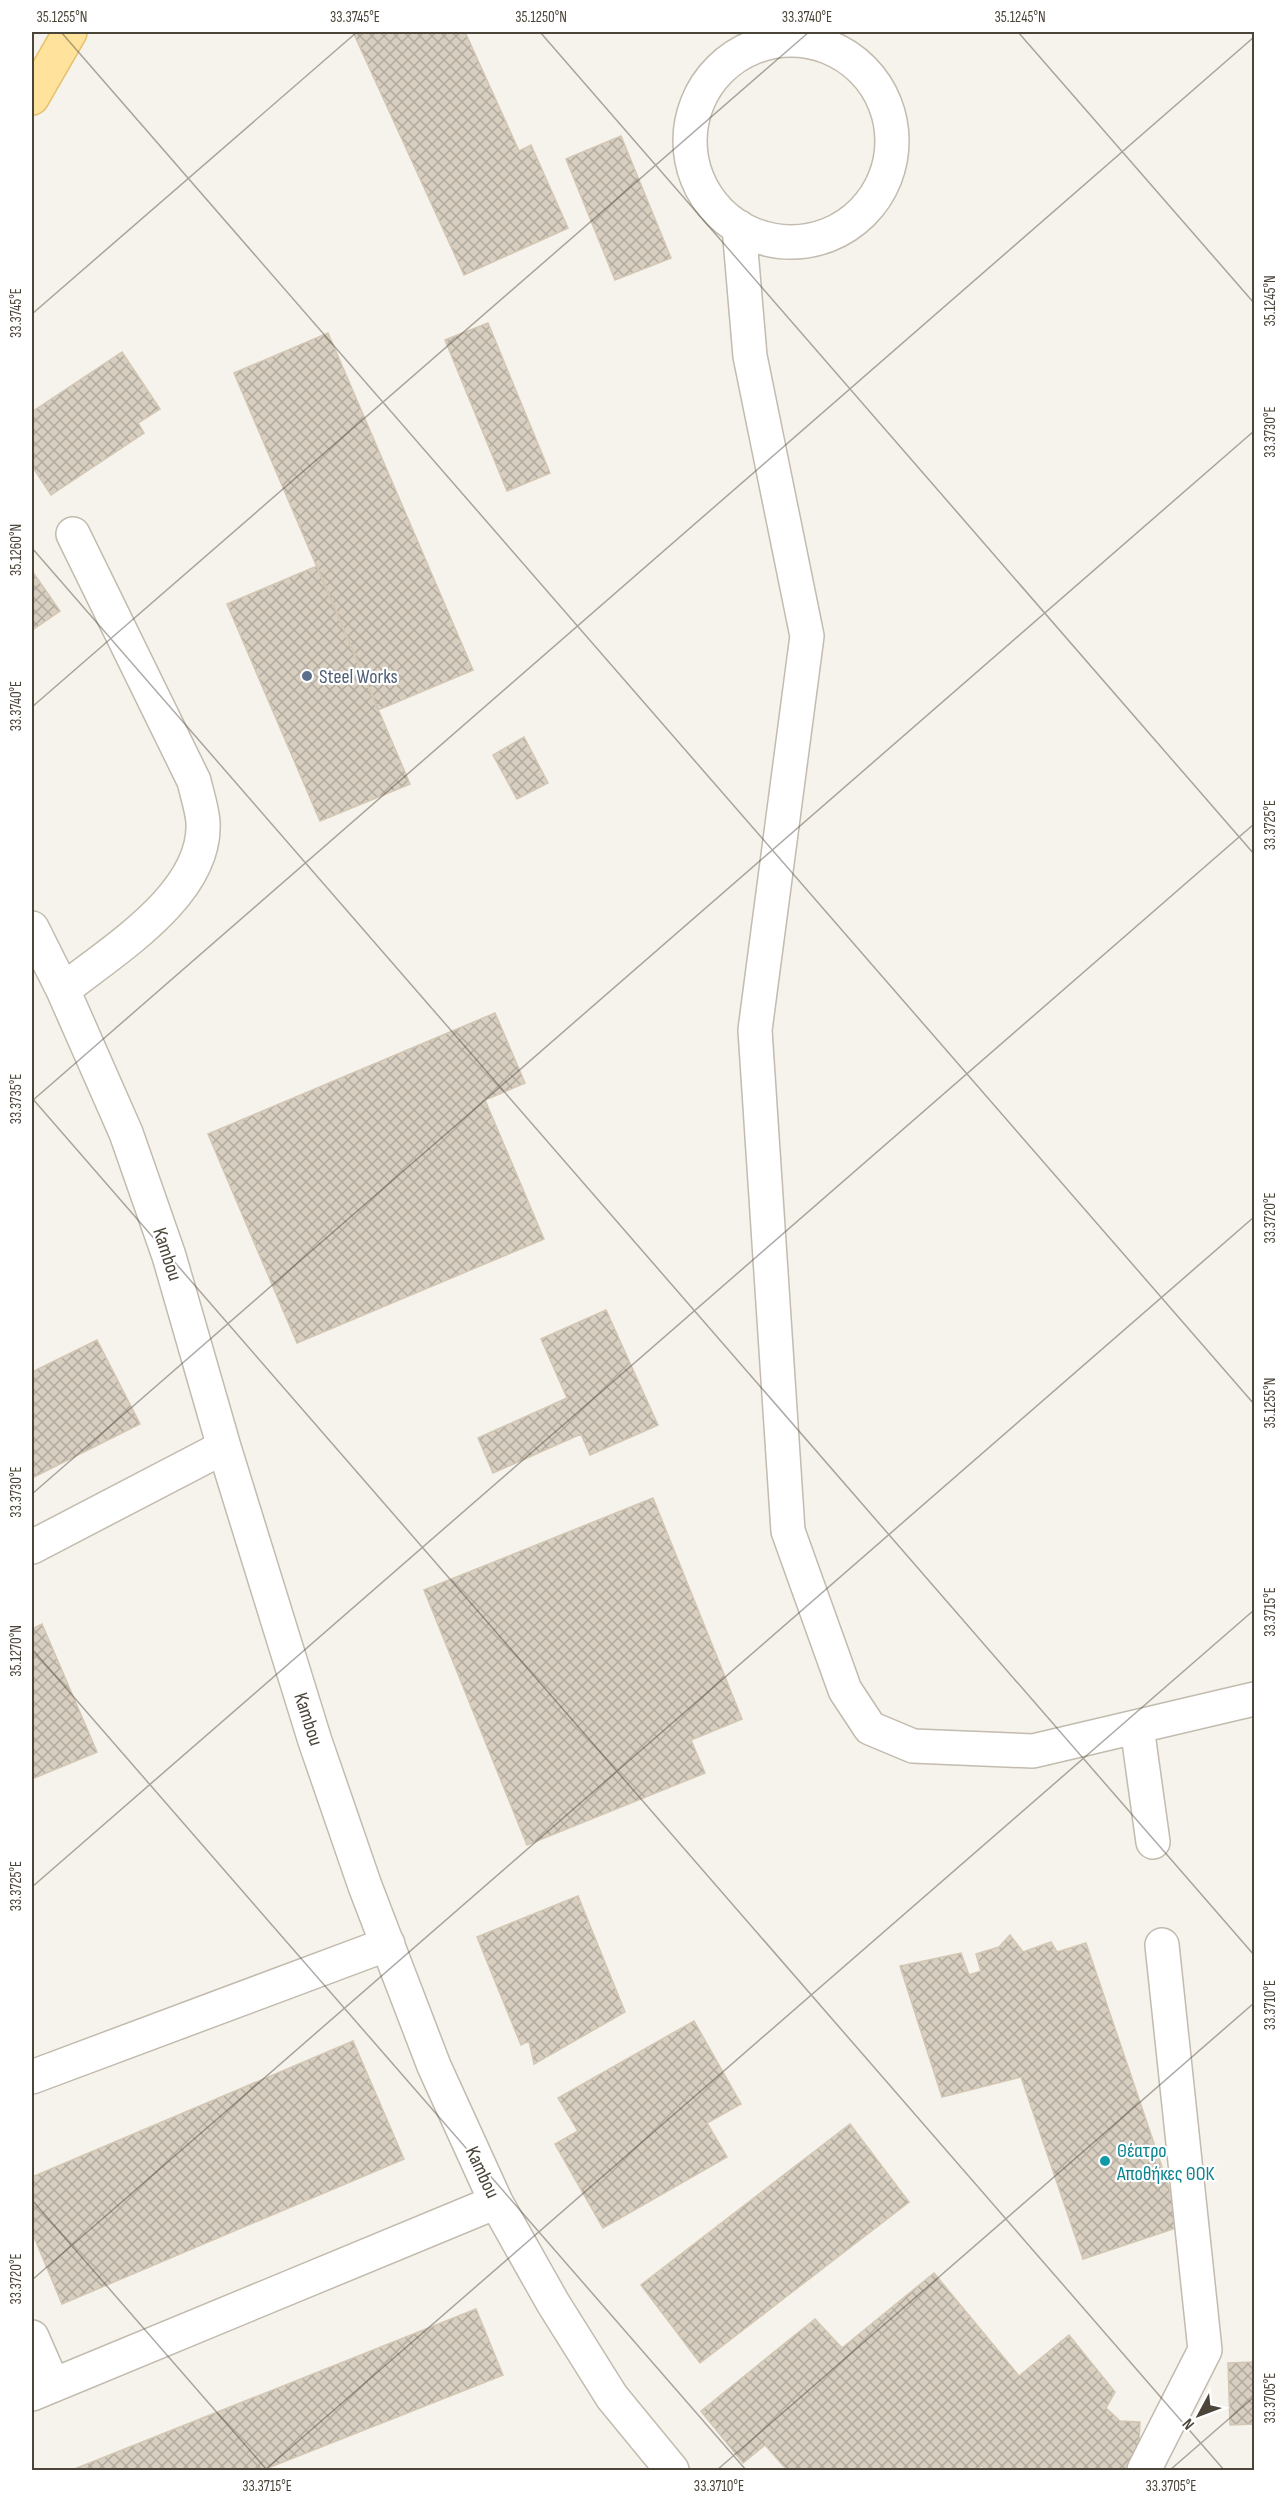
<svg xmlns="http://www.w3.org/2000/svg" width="1286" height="2502" font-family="'Sofia Sans Condensed',sans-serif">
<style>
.building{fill:url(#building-cross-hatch);stroke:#d3c7b4;stroke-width:1.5}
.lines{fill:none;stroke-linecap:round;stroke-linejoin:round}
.minor-casing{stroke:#c2bbae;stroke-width:36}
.major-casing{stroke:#e6c16a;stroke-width:36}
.minor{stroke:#fff;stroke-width:33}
.major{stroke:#ffe39c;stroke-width:33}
.ticks{fill:none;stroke:#4b4439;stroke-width:1.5;stroke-opacity:0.45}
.service-dot{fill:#5c6f8a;stroke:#fff;stroke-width:2}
.culture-dot{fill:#0f9aa8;stroke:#fff;stroke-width:2}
.labels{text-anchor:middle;stroke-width:4.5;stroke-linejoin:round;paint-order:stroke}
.service-label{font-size:20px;fill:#4e5e75;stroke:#fff;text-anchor:start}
.street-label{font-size:20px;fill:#4b4439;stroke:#fff}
.culture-label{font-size:20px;fill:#0d838f;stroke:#fff;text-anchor:start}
.neatline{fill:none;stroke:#4b4439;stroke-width:2}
.ticks-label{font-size:15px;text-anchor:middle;fill:#4b4439}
</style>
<defs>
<pattern id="building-cross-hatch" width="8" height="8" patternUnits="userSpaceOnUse" patternTransform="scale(1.5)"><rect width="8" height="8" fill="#d8cfc1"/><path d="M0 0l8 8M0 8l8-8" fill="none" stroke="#b1aa9e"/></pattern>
</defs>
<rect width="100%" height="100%" fill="#f6f3ec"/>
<path class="building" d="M 353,32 L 465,32 L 519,151 L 531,145 L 568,228 L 464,275 Z
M 621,136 L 671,258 L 615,280 L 566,159 Z
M 488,323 L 550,473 L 507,491 L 445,340 Z
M 328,333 L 473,670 L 378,710 L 234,373 Z
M 122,352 L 160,409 L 138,423 L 144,433 L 51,495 L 32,466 L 32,412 Z
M 317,566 L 410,784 L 320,821 L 227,604 Z
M 32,571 L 60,611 L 34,629 L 32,625 Z
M 524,737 L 548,783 L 517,799 L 493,755 Z
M 495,1013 L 525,1083 L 485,1100 L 544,1239 L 297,1343 L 208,1134 Z
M 606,1310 L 658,1425 L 590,1455 L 581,1434 L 493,1473 L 478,1438 L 567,1398 L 541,1339 Z
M 97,1340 L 140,1424 L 32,1478 L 32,1372 Z
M 653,1498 L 742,1719 L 691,1740 L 705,1773 L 527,1845 L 424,1590 Z
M 42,1624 L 97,1752 L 32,1779 L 32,1629 Z
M 578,1896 L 625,2012 L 534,2064 L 529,2041 L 521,2045 L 477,1937 Z
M 1010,1935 L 1023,1952 L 1051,1942 L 1057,1952 L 1086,1943 L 1182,2226 L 1083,2259 L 1021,2077 L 942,2097 L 900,1966 L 961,1953 L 969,1975 L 981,1971 L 976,1954 L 999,1947 Z
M 694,2021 L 741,2104 L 707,2123 L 727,2157 L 603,2228 L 555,2144 L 578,2131 L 558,2098 Z
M 353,2041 L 404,2159 L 62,2304 L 32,2232 L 32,2177 Z
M 850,2124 L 909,2202 L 700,2363 L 641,2285 Z
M 934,2273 L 1019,2376 L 1069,2335 L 1115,2392 L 1106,2408 L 1120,2421 L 1140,2422 L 1138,2464 L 1134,2470 L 986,2470 L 982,2466 L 976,2470 L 787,2470 L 765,2445 L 743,2463 L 701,2411 L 815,2319 L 842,2348 Z
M 476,2309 L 503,2375 L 263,2470 L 72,2470 Z
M 1254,2362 L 1254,2424 L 1230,2425 L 1228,2363 Z"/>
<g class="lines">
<g class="minor-casing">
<path id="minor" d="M690 141a101 101 0 1 1 202 0a101 101 0 1 1-202 0Z
M 739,227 L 750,356 L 807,636 L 755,1030 L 788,1531 L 845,1690 L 870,1728 L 913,1746 L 1033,1751 L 1254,1699
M 32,928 L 63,990 L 126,1133 L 169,1256 L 224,1447 L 315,1741 L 365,1886 L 434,2066 L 496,2202 L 553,2303 L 612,2397 L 672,2470
M 63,990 C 113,950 207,894 203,822 C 202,809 197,794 194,781 L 73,534
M 32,1547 L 224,1447
M 1137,1727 L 1153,1842
M 32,2077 L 388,1944
M 32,2337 L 53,2385
M 32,2394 L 496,2202
M 1144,2470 L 1205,2350 L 1162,1945"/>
</g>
<g class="major-casing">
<path id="major" d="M 32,98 L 70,32"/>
</g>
<use href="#minor" class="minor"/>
<use href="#major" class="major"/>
</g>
<path class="ticks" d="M 61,32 L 1254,1404M 540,32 L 1254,854M 1018,32 L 1254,303M 32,314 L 357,32M 32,548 L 1254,1955M 32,707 L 809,32M 32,1098 L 1224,2470M 32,1101 L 1254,37M 32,1494 L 1254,431M 32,1649 L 746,2470M 32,1887 L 1254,824M 32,2200 L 267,2470M 32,2280 L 1254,1217M 265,2470 L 1254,1610M 717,2470 L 1254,2003M 1170,2470 L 1254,2397"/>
<circle class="service-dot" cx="307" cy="676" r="6"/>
<circle class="culture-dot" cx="1105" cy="2161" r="6"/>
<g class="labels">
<g class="service-label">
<text x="319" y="683">Steel Works</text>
</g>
<g class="street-label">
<text transform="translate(168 1254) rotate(72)" y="7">Kambou</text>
<text transform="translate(309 1719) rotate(72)" y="7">Kambou</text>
<text transform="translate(483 2172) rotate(65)" y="7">Kambou</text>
</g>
<g class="culture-label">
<text x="1117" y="2157">Θέατρο<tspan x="1117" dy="23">Αποθήκες ΘΟΚ</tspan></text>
</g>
</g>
<rect width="1286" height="2502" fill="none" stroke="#ffffff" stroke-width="66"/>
<g transform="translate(1199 2415) rotate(229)" stroke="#ffffff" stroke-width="4.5" paint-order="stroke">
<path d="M0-4.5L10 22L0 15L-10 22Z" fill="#4b4439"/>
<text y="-9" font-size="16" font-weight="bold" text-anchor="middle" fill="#4b4439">N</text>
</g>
<rect x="33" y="33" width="1220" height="2436" class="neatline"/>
<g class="ticks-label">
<text x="62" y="22">35.1255°N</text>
<text x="355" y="22">33.3745°E</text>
<text x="541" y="22">35.1250°N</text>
<text x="807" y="22">33.3740°E</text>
<text x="1020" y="22">35.1245°N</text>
<text transform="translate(1270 301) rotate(-90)" y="5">35.1245°N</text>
<text transform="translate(16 313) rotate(-90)" y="5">33.3745°E</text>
<text transform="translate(1270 432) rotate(-90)" y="5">33.3730°E</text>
<text transform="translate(16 550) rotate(-90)" y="5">35.1260°N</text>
<text transform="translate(16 706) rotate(-90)" y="5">33.3740°E</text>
<text transform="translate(1270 825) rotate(-90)" y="5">33.3725°E</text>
<text transform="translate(16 1099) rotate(-90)" y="5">33.3735°E</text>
<text transform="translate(1270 1218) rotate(-90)" y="5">33.3720°E</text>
<text transform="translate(1270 1403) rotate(-90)" y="5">35.1255°N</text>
<text transform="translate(16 1492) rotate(-90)" y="5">33.3730°E</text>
<text transform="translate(1270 1612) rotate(-90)" y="5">33.3715°E</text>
<text transform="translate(16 1651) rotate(-90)" y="5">35.1270°N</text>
<text transform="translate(16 1886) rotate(-90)" y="5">33.3725°E</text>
<text transform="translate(1270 2005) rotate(-90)" y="5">33.3710°E</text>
<text transform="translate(16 2279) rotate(-90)" y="5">33.3720°E</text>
<text transform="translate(1270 2398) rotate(-90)" y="5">33.3705°E</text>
<text x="267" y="2491">33.3715°E</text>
<text x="719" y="2491">33.3710°E</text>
<text x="1171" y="2491">33.3705°E</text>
</g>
</svg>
